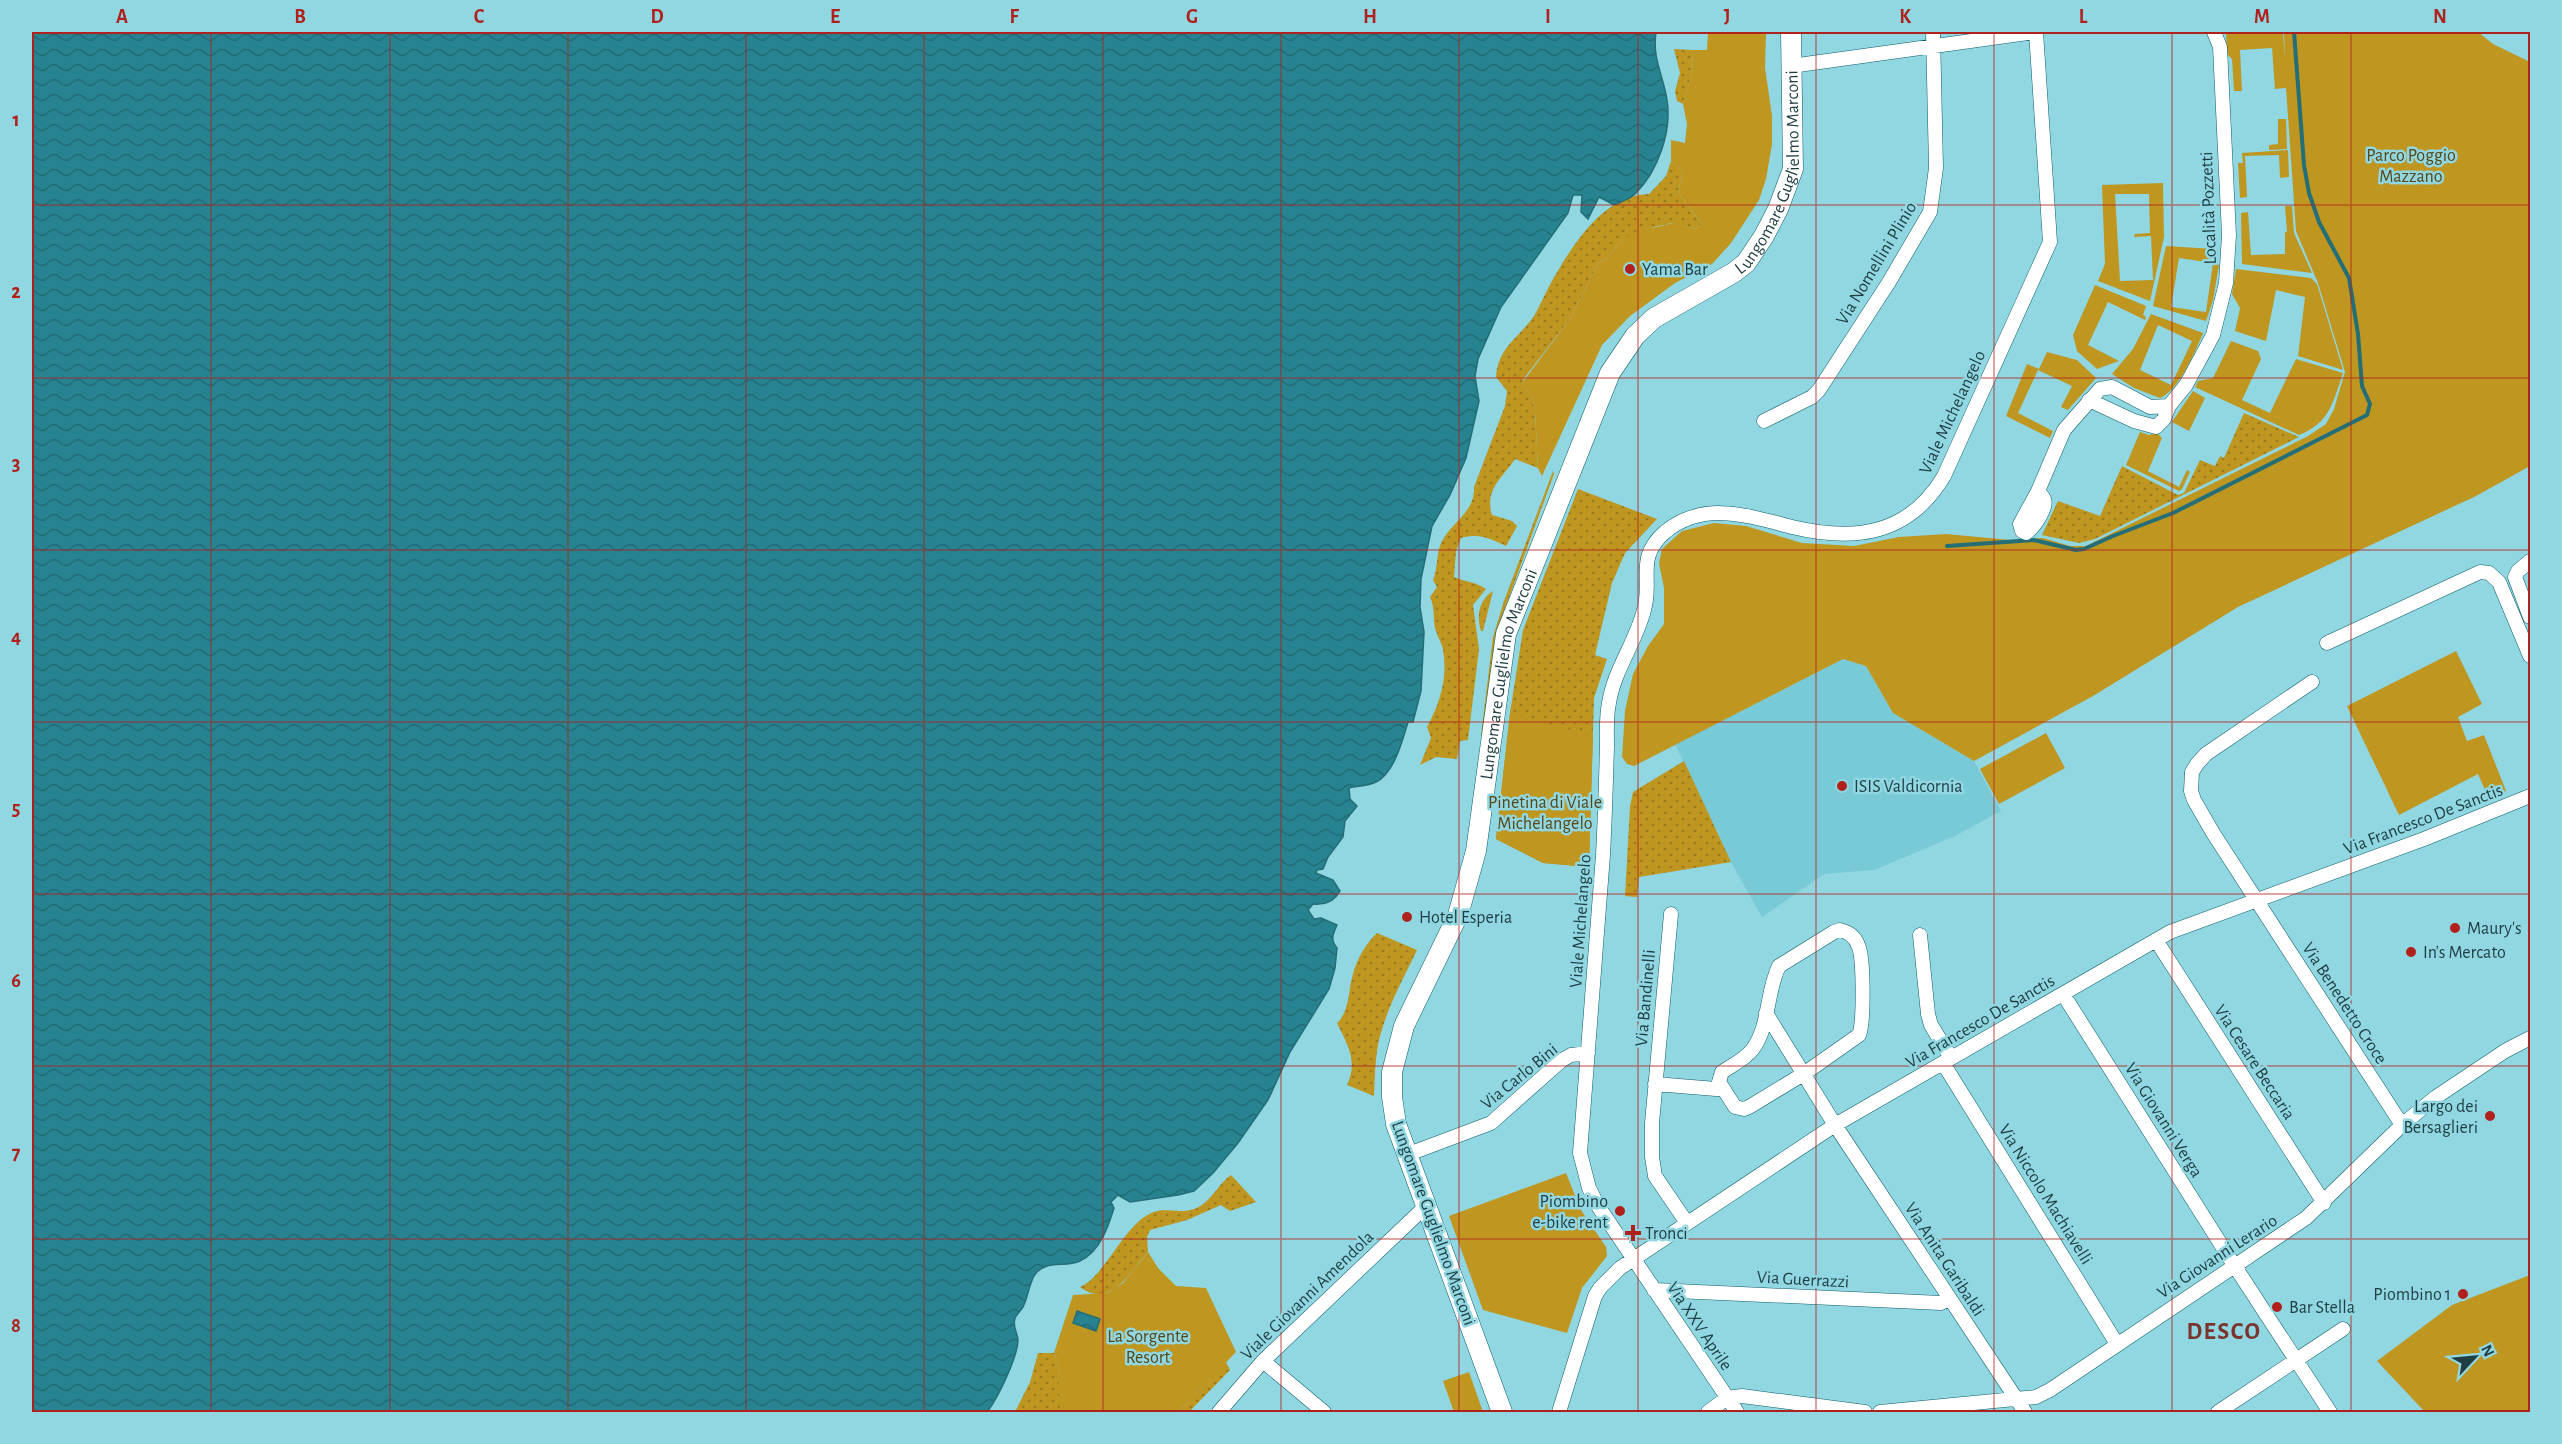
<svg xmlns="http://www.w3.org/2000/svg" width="2562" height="1444" font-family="'Alegreya Sans',sans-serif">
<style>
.built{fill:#79cad7}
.grass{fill:url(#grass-dots)}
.green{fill:#be9620;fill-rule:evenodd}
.water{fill:url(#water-waves);stroke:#246e78;stroke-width:1.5}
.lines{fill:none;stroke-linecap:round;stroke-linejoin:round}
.stream{stroke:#246e78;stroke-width:4}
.street-casing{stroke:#0b5e68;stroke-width:15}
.secondary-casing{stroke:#0b5e68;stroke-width:21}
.street{stroke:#fff;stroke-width:14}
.secondary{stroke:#fff;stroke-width:20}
.grid{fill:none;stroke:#b0201c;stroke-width:1.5;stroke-opacity:0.55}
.poi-dot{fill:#b0201c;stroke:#90d7e2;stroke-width:2}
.labels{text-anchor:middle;stroke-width:5;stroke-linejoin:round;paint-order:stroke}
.park-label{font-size:18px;fill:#584616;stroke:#90d7e2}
.street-label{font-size:18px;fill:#1f3d42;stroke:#90d7e2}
.poi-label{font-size:18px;fill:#1f3d42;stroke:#90d7e2;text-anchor:start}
.district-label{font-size:24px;font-weight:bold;letter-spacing:1.5px;fill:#7a342d;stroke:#90d7e2}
.neatline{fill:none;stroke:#b0201c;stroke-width:2}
.grid-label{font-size:20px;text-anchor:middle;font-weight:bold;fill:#b0201c}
</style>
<defs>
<pattern id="grass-dots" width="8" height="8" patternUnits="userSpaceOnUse" patternTransform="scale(1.5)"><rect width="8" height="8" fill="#be9620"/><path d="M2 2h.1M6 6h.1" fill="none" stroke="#9a7c1e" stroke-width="1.8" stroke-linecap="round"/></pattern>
<pattern id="water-waves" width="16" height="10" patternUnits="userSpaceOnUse" patternTransform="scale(1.5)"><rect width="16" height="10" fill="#26838f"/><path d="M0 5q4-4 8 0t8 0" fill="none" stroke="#206c76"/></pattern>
</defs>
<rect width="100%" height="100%" fill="#90d7e2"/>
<path class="built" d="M 1843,659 L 1866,666 L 1893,713 L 1974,761 L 2001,811 L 1955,836 L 1874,870 L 1824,874 L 1762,917 L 1731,862 L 1675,744 Z"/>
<path class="grass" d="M 1674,49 L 1693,50 L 1692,73 L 1683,104 L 1677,101 L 1675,91 L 1680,73 Z
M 1671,161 L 1683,172 L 1678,192 L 1702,224 L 1696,229 L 1672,223 L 1654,227 L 1621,241 L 1607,258 L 1598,263 L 1570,319 L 1525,377 L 1522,383 L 1532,397 L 1535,411 L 1538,468 L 1515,459 C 1503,477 1484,490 1492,515 L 1512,521 L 1517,526 L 1506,546 C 1489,538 1479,533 1461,538 L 1456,551 L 1454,577 C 1465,582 1477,582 1486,589 L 1473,605 L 1479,649 L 1468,740 L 1460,741 L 1457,759 L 1436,757 L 1420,765 L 1431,738 L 1427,727 C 1440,704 1448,677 1443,650 C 1442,643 1437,636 1435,628 C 1433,617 1435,608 1430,597 L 1437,587 L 1433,580 C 1438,568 1436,555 1441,543 C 1452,521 1475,513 1474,487 L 1505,406 L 1507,391 L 1496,377 C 1498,347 1519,338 1534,316 C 1541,304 1546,291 1553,279 C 1574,243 1604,195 1649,194 L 1666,176 Z
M 2244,413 L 2299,437 L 2095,539 L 2079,543 L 2042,535 L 2058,501 L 2100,516 L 2122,466 L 2178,495 L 2184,493 L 2200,460 L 2215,466 L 2220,456 L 2224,458 Z
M 1553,471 L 1554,474 L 1496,633 L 1483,734 L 1481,735 L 1493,637 L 1504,601 Z
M 1578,489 L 1657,519 L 1625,553 L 1612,583 L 1595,655 L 1607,659 L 1594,698 L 1589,867 L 1543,863 L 1496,839 L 1510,713 L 1523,630 Z
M 1493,591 L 1483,631 L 1481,631 C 1476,616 1479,600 1493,591 Z
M 1684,761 L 1731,862 L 1639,877 L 1637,897 L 1625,896 L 1630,806 L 1633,792 Z
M 1377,933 L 1417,950 C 1404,977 1388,1006 1380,1036 C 1375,1055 1375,1076 1374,1096 L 1347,1085 C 1358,1061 1348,1046 1337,1023 C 1350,1011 1348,990 1353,974 C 1357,959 1366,943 1377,933 Z
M 1231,1175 L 1256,1202 L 1230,1211 L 1221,1205 L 1187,1220 L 1150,1230 L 1147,1237 L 1148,1252 C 1130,1272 1111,1310 1080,1287 C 1100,1279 1119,1239 1137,1223 C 1161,1201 1171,1216 1194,1209 C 1210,1204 1218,1184 1231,1175 Z
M 1038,1353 L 1054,1353 L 1058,1363 L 1061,1411 L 1015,1412 L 1030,1382 Z
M 1226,1362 L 1230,1370 L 1189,1412 L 1178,1412 Z"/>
<path class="green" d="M 1708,32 L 1766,32 L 1765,68 L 1772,116 L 1772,144 L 1766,179 L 1759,200 L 1731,243 L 1712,264 L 1675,283 L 1630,316 L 1602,345 L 1542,476 L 1538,468 L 1535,411 L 1532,397 L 1522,383 L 1570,319 L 1598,263 L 1607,258 L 1621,241 L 1639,231 L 1673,223 L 1696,229 L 1702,224 L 1678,192 L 1683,172 L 1671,161 L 1671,140 L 1685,143 L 1687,124 L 1683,104 L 1692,73 L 1693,50 L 1707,50 Z
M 2228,32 L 2283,32 L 2285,60 L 2284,32 L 2478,32 L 2493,44 L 2530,62 L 2530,466 L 2476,496 L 2238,607 L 2093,696 L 1974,761 L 1893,713 L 1866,666 L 1843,659 L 1634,766 L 1627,764 L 1622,757 L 1625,711 L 1633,674 L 1648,646 L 1664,624 L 1664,588 L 1659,563 L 1662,549 L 1682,531 L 1714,523 L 1746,526 L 1802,543 L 1854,546 L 1899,537 L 1946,534 L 2010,540 L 2043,538 L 2070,546 L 2086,546 L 2308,436 L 2326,424 L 2334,409 L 2345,372 L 2318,283 L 2296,231 L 2286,88 L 2275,89 L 2272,48 L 2240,50 L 2242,91 L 2234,91 L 2232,59 L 2227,54 L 2226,33 Z
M 2278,119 L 2286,119 L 2287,149 L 2269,150 L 2269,145 L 2278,144 Z
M 2288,150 L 2289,177 L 2280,178 L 2279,155 L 2245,156 L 2247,197 L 2240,198 L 2238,163 L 2243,163 L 2242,153 Z
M 2163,183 L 2164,237 L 2150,301 L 2098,281 L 2105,264 L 2102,185 ZM 2115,194 L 2149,194 L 2150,233 L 2135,234 L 2134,237 L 2151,236 L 2153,280 L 2120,281 Z
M 2285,206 L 2292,206 L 2294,233 L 2312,273 L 2242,264 L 2241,213 L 2248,212 L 2251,255 L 2285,254 L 2285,232 L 2287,232 Z
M 2166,246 L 2214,249 L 2213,261 L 2219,265 L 2213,300 L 2206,321 L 2153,306 ZM 2179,258 L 2213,263 L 2206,312 L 2171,307 Z
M 2236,269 L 2311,278 L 2317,284 L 2343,370 L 2298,356 L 2305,297 L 2276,290 L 2266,341 L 2235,331 L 2240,308 L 2232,294 Z
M 2095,285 L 2146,306 L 2143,315 L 2146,317 L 2145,320 L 2108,302 L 2088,345 L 2119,361 L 2097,369 L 2077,351 L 2073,335 Z
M 2151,314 L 2203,333 C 2195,352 2179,390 2160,398 L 2134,388 L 2112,374 L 2133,349 ZM 2158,325 L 2192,341 L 2171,385 L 2140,370 Z
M 2231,341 L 2258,351 L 2261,359 L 2242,400 L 2270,413 L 2296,359 L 2343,373 C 2333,402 2330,423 2299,435 L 2195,387 L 2198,381 L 2213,378 Z
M 2047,352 L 2077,360 L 2096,378 L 2068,410 L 2061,407 L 2072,386 L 2038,370 L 2018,413 L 2053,431 L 2050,438 L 2006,416 L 2027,364 L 2039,369 Z
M 2193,391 L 2205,398 L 2189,431 L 2172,422 Z
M 2140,432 L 2149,435 L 2157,433 L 2162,438 L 2148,471 L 2179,487 L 2187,470 L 2190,472 L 2182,489 L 2179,491 L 2126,465 Z
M 2456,651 L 2482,704 L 2458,717 L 2467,741 L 2484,735 L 2506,791 L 2489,799 L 2478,774 L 2399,815 L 2347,706 Z
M 1510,713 L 1593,736 L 1589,867 L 1543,863 L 1496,839 Z
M 2046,733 L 2065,768 L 1999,804 L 1980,769 Z
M 1566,1173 L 1581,1210 L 1606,1247 L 1607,1256 L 1582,1288 L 1567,1333 L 1483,1310 L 1449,1216 Z
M 1148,1252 L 1158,1268 L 1176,1286 L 1206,1288 L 1236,1352 L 1178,1412 L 1060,1412 L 1058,1363 L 1054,1353 L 1073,1295 L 1108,1293 L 1123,1283 Z
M 2530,1275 L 2530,1412 L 2425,1412 L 2377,1361 L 2452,1305 Z
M 1469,1372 L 1483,1412 L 1454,1412 L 1443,1381 Z"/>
<path class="water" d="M 32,32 L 1656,32 C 1652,59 1663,74 1667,100 C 1672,131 1658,172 1635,194 C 1630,199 1621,202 1614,205 L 1599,197 L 1588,219 L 1581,212 L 1582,195 L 1573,195 L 1568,213 L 1501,307 L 1478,359 L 1475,376 L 1479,401 L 1466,458 L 1450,495 L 1432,526 L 1421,579 L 1420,607 L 1424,632 L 1421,691 L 1413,722 L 1408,722 C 1403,739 1394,774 1376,782 C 1368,786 1357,786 1349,788 L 1350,799 L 1357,806 L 1345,821 L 1343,837 L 1328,857 L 1323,869 L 1317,870 L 1316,873 L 1333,880 L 1340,891 C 1334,902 1324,905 1313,904 L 1308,910 L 1314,919 L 1321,918 L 1337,925 C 1333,934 1330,940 1337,948 L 1335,968 L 1329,989 L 1290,1052 L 1268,1100 L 1238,1143 L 1213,1173 L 1194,1191 L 1178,1195 L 1130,1202 L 1118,1195 L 1111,1202 L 1114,1208 C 1108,1227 1100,1252 1080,1261 C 1065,1268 1044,1259 1034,1276 C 1029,1285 1028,1297 1023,1307 C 1021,1310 1017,1314 1015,1318 C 1012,1327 1018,1333 1018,1341 C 1017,1358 998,1398 987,1412 L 32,1412 Z
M 1077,1311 L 1100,1319 L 1096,1331 L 1073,1323 Z"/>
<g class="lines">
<path class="stream" d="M 1947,546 L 2034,540 L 2076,550 L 2084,549 L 2113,536 L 2173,513 L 2367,415 L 2370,404 L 2362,386 L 2358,334 L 2349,278 L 2319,222 L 2309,193 L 2304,165 L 2294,32"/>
<g class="street-casing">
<path id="street" d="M 1791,66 L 2036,32
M 2089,400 L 2134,421 L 2156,427 L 2164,419 L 2169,406
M 1764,421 L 1812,397 L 1819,390 L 1889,282 L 1930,212 L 1936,168 L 1933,32
M 2038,491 C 2040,494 2043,496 2044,499 C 2048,508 2033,528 2026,533 L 2022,531 L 2020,524 L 2038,491 L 2064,430 L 2100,389 L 2112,387 L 2150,407 L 2169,406 L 2186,385 L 2213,335 L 2226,283 L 2229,235 L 2220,47 L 2214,32
M 2530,561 L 2518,571 L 2515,577 L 2530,617
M 2327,643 L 2480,572 L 2489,573 L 2499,582 L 2530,656
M 2312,682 L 2206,754 L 2197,764 L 2192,772 L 2191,791 L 2194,800 L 2213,833 L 2402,1125
M 1671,914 L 1652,1123 L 1652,1157 L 1655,1176 L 1687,1223
M 1840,930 C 1849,932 1855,937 1858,945 C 1864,956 1864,1023 1859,1035 L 1805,1073 L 1749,1107 L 1744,1109 L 1735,1107 L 1719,1082 L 1722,1072 C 1731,1066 1745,1059 1752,1050 C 1770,1027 1766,992 1779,966 L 1834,932 Z
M 1920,935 L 1928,1014 L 1931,1025 L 1951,1058
M 2156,940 L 2324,1203
M 2063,994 L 2234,1265 L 2330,1412
M 1766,1013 L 1835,1125 L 2025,1412
M 1943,1063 L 2117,1344
M 1655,1084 L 1716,1089 L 1723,1088
M 1406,1155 L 1491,1123 L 1562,1060 L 1571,1055 L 1588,1053
M 1654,1290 L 1941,1303 L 1949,1299
M 1263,1361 L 1324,1412
M 1219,1412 L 1263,1361 L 1425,1207
M 1559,1412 L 1595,1296 L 1600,1288 L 1620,1268 L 1835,1125 L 2170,932 L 2424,839 L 2530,796
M 1708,1412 L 1727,1398 L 1742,1396 L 1865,1412
M 1737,1412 L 1598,1206 L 1589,1188 L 1580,1153 C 1587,1053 1596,954 1603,855 C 1605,818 1606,782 1607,746 C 1607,732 1606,717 1609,703 C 1614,670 1636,642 1644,610 C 1653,579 1635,558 1665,532 C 1704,500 1749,516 1792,527 C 1855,542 1909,535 1944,476 L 2050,242 L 2036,32
M 1880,1412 L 2015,1399 L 2036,1397 L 2050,1390 L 2306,1218 L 2402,1125 L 2436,1097 L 2505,1051 L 2530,1038
M 2218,1412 L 2343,1329"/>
</g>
<g class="secondary-casing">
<g id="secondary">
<path id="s1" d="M 1502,1412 L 1396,1124 L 1392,1097 L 1392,1072 L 1404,1026 L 1458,915 L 1476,851 L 1506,634 L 1610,373 L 1635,336 L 1654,318 L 1733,273 L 1746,263 L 1764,236 L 1778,209 L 1793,169 L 1791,32"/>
</g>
</g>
<use href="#street" class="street"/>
<use href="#secondary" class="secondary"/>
</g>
<path class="grid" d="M 211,32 L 211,1412M 390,32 L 390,1412M 568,32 L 568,1412M 746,32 L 746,1412M 924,32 L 924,1412M 1103,32 L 1103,1412M 1281,32 L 1281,1412M 1459,32 L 1459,1412M 1638,32 L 1638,1412M 1816,32 L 1816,1412M 1994,32 L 1994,1412M 2172,32 L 2172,1412M 2351,32 L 2351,1412M 32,205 L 2530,205M 32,378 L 2530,378M 32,550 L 2530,550M 32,722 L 2530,722M 32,894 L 2530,894M 32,1066 L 2530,1066M 32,1239 L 2530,1239"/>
<g class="poi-dot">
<circle cx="1630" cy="269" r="6"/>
<circle cx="1842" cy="786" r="6"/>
<circle cx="1407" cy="917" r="6"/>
<circle cx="2455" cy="928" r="6"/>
<circle cx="2411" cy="952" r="6"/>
<circle cx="2490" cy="1116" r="6"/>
<circle cx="1620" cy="1211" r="6"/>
<path d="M1630 1224h6v6h6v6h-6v6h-6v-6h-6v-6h6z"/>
<circle cx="2463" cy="1294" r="6"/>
<circle cx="2277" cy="1307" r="6"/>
</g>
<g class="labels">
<g class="park-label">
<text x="2411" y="161">Parco Poggio<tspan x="2411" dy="21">Mazzano</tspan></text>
<text x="1545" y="808">Pinetina di Viale<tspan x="1545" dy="21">Michelangelo</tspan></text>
<text x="1148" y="1342">La Sorgente<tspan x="1148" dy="21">Resort</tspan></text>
</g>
<g class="street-label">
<text dy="6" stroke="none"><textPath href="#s1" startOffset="1371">Lungomare Guglielmo Marconi</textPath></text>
<text transform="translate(2208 208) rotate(-92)" y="6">Località Pozzetti</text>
<text transform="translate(1876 263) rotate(-59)" y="6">Via Nomellini Plinio</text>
<text transform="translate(1952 412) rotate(-65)" y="6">Viale Michelangelo</text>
<text dy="6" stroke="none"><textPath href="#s1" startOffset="777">Lungomare Guglielmo Marconi</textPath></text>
<text transform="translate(2423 819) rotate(-21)" y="6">Via Francesco De Sanctis</text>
<text transform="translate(1580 921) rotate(-86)" y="6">Viale Michelangelo</text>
<text transform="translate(1645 998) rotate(-85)" y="6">Via Bandinelli</text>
<text transform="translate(2345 1003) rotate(57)" y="6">Via Benedetto Croce</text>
<text transform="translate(1980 1021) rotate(-30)" y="6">Via Francesco De Sanctis</text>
<text transform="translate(2255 1062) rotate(57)" y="6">Via Cesare Beccaria</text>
<text transform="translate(1519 1076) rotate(-39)" y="6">Via Carlo Bini</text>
<text transform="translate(2164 1120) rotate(58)" y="6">Via Giovanni Verga</text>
<text transform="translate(2046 1194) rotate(58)" y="6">Via Niccolo Machiavelli</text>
<text transform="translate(1434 1223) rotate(70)" y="6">Lungomare Guglielmo Marconi</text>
<text transform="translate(2217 1256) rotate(-33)" y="6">Via Giovanni Lerario</text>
<text transform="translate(1945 1259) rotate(57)" y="6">Via Anita Garibaldi</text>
<text transform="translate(1803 1279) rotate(3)" y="6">Via Guerrazzi</text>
<text transform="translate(1307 1295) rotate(-44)" y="6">Viale Giovanni Amendola</text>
<text transform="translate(1700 1326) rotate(56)" y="6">Via XXV Aprile</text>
</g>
<g class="poi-label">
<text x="1642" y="275">Yama Bar</text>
<text x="1854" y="792">ISIS Valdicornia</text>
<text x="1419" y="923">Hotel Esperia</text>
<text x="2467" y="934">Maury's</text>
<text x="2423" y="958">In's Mercato</text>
<text x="2478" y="1112" text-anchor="end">Largo dei<tspan x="2478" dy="21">Bersaglieri</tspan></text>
<text x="1608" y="1207" text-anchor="end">Piombino<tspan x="1608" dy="21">e-bike rent</tspan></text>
<text x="1645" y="1239">Tronci</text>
<text x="2451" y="1300" text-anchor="end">Piombino 1</text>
<text x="2289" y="1313">Bar Stella</text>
</g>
<g class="district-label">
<text x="2224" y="1339">DESCO</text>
</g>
</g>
<rect width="2562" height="1444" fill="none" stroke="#90d7e2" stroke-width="66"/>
<g transform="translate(2475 1357) rotate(64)" stroke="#90d7e2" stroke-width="4.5" paint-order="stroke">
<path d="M0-4.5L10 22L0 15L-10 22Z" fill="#1f3d42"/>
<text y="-9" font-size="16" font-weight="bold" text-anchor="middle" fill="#1f3d42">N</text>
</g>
<rect x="33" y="33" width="2496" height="1378" class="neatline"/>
<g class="grid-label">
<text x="122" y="23">A</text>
<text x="300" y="23">B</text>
<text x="479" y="23">C</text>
<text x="657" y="23">D</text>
<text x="835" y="23">E</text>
<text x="1014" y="23">F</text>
<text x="1192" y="23">G</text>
<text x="1370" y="23">H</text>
<text x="1548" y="23">I</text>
<text x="1727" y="23">J</text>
<text x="1905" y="23">K</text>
<text x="2083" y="23">L</text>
<text x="2262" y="23">M</text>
<text x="2440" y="23">N</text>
<text x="16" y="126">1</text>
<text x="16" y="298">2</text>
<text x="16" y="470">3</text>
<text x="16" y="643">4</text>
<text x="16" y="815">5</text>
<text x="16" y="987">6</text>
<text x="16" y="1159">7</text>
<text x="16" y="1332">8</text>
</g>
</svg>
